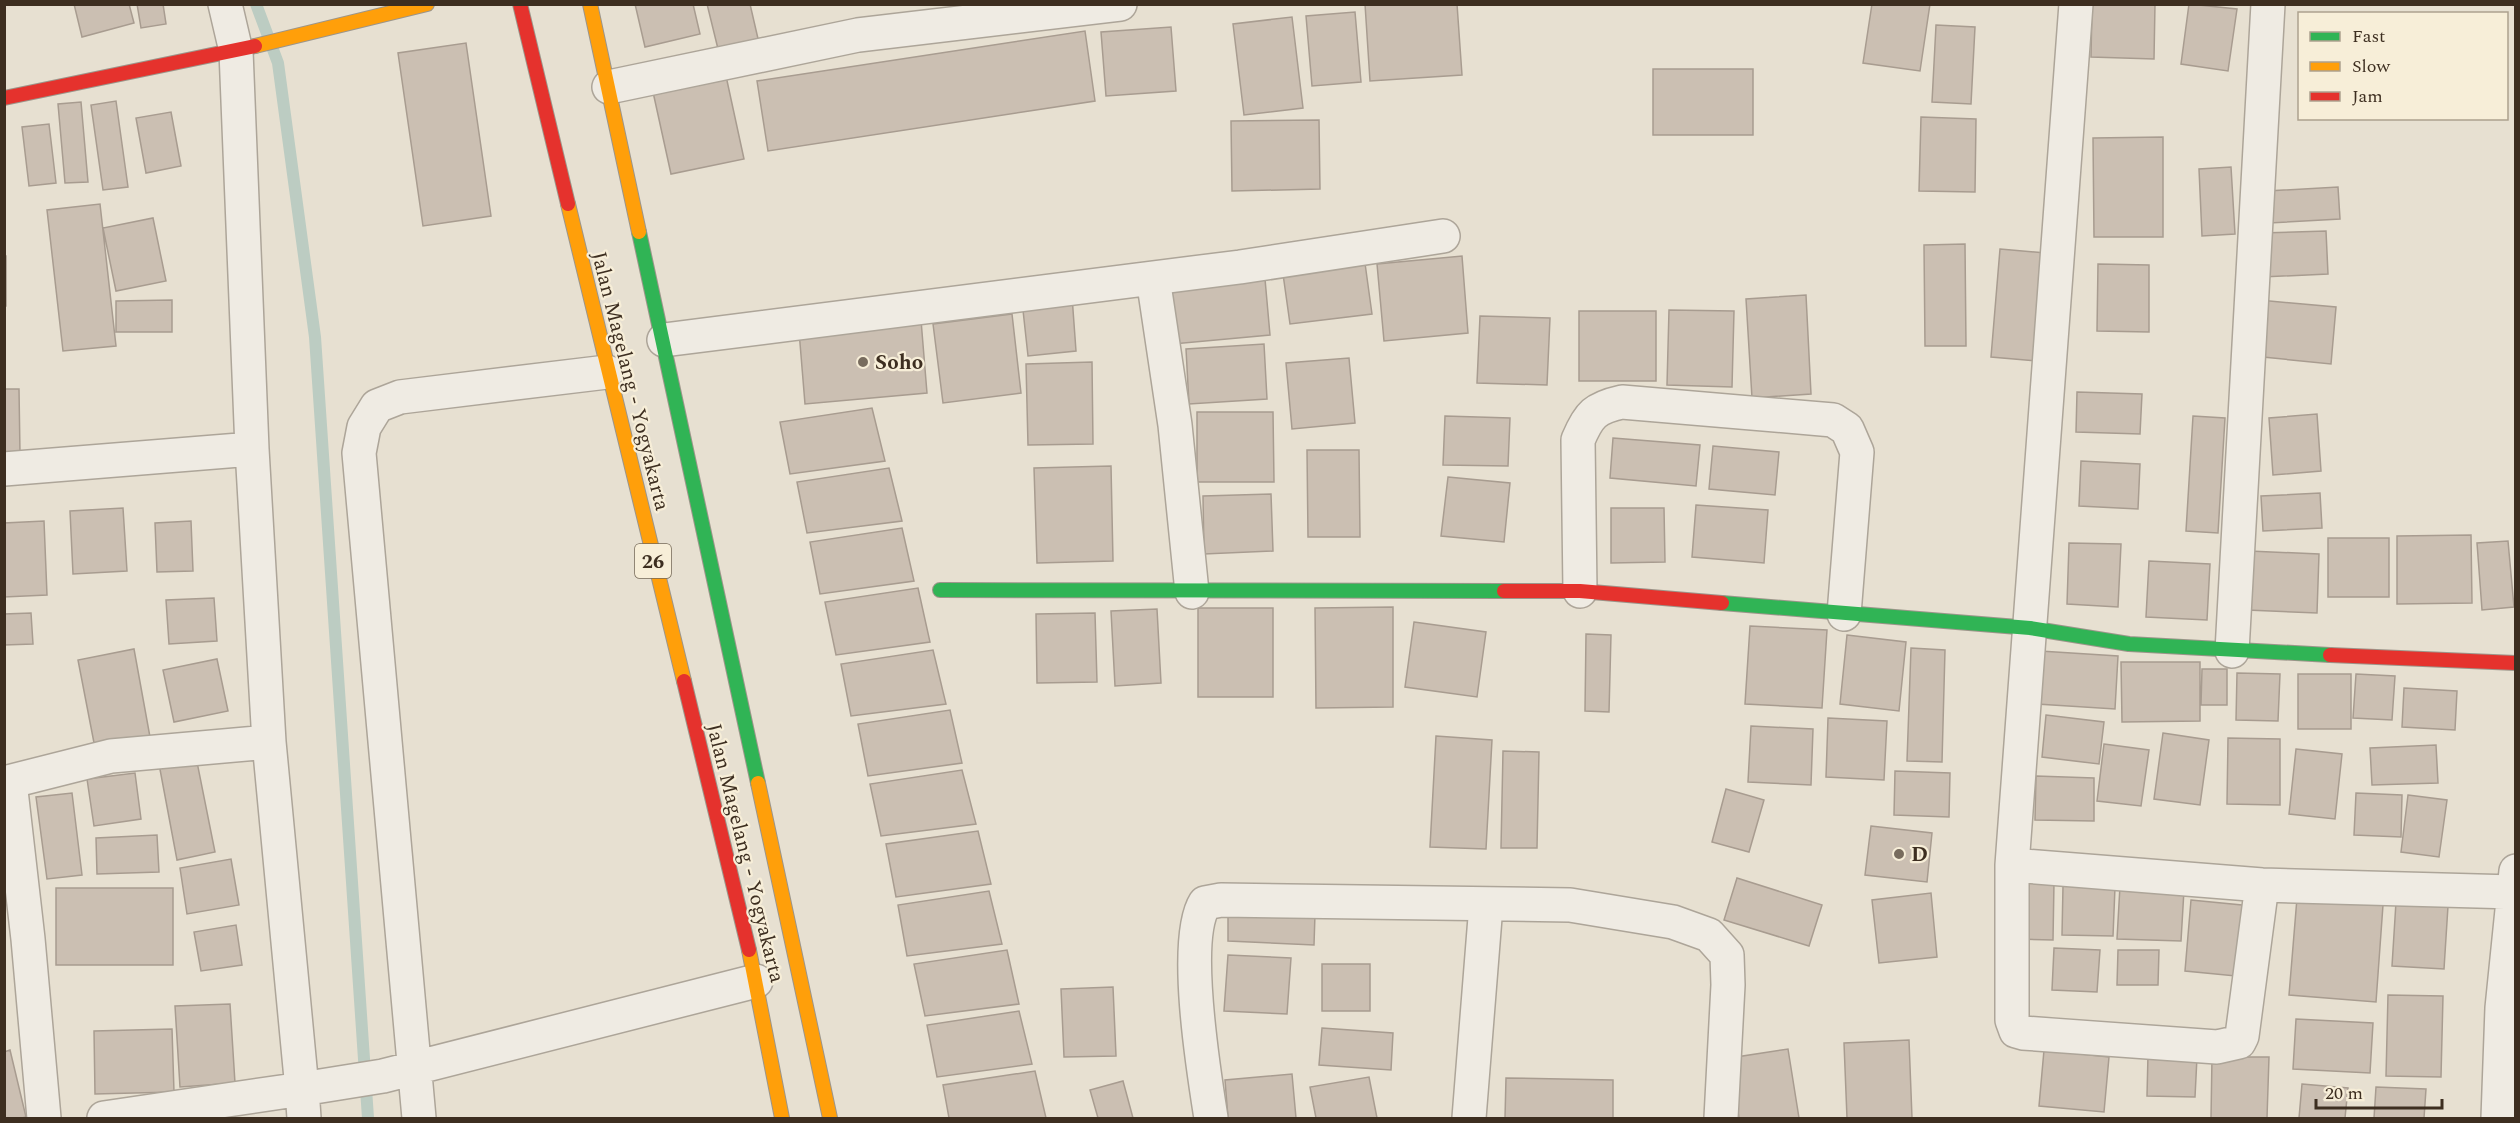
<svg xmlns="http://www.w3.org/2000/svg" width="2520" height="1123" font-family="Spectral,serif">
<style>
.lines{fill:none;stroke-linecap:round;stroke-linejoin:round}
.stream{stroke:#bcccc2;stroke-width:12}
.building{fill:#cbbfb2;stroke:#a89c90;stroke-width:1.5}
.street-casing{stroke:#ada599;stroke-width:36}
.fast-casing{stroke:#9c958a;stroke-width:16}
.slow-casing{stroke:#9c958a;stroke-width:16}
.jam-casing{stroke:#9c958a;stroke-width:16}
.street{stroke:#efebe3;stroke-width:33}
.fast{stroke:#30b455;stroke-width:14}
.slow{stroke:#ff9f0a;stroke-width:14}
.jam{stroke:#e5322d;stroke-width:14}
.poi-dot{fill:#786c5e;stroke:#f7eed8;stroke-width:2}
.labels{text-anchor:middle;stroke-width:4.5;stroke-linejoin:round;paint-order:stroke}
.shield{fill:#f7eed8;stroke:#756857;stroke-width:1.5}
.shield-label{font-size:20px;font-weight:bold;fill:#3d2e20}
.poi-label{font-size:21px;font-weight:bold;fill:#3d2e20;stroke:#f7eed8;text-anchor:start}
.street-label{font-size:21px;fill:#3d2e20;stroke:#f7eed8}
</style>
<rect width="100%" height="100%" fill="#e7e0d1"/>
<g class="lines">
<path class="stream" d="M 256,4 L 278,63 L 315,337 L 368,1118"/>
</g>
<path class="building" d="M 74,4 L 129,4 L 134,23 L 82,37 Z
M 137,4 L 163,4 L 166,24 L 141,28 Z
M 635,4 L 693,4 L 700,34 L 645,47 Z
M 707,4 L 750,4 L 759,43 L 719,53 Z
M 1365,4 L 1457,4 L 1462,75 L 1370,81 Z
M 1872,4 L 1930,4 L 1920,71 L 1863,63 Z
M 2092,4 L 2155,4 L 2154,59 L 2091,57 Z
M 2189,4 L 2237,9 L 2228,71 L 2181,64 Z
M 1355,12 L 1361,82 L 1312,86 L 1306,16 Z
M 1292,17 L 1303,108 L 1244,115 L 1233,24 Z
M 1936,25 L 1975,27 L 1971,104 L 1932,102 Z
M 1171,27 L 1176,91 L 1106,96 L 1101,32 Z
M 1085,31 L 1095,101 L 768,151 L 757,81 Z
M 466,43 L 491,216 L 423,226 L 398,53 Z
M 1653,69 L 1753,69 L 1753,135 L 1653,135 Z
M 726,76 L 744,159 L 671,174 L 653,92 Z
M 116,101 L 128,187 L 103,190 L 91,105 Z
M 81,102 L 88,182 L 65,183 L 58,104 Z
M 171,112 L 181,166 L 146,173 L 136,118 Z
M 1921,117 L 1976,119 L 1975,192 L 1919,191 Z
M 1319,120 L 1320,189 L 1232,191 L 1231,121 Z
M 49,124 L 56,183 L 29,186 L 22,127 Z
M 2163,137 L 2163,237 L 2094,237 L 2093,138 Z
M 2231,167 L 2235,234 L 2202,236 L 2199,169 Z
M 2338,187 L 2340,219 L 2269,223 L 2267,191 Z
M 100,204 L 116,346 L 63,351 L 47,210 Z
M 153,218 L 166,281 L 116,291 L 103,228 Z
M 2326,231 L 2328,274 L 2262,277 L 2260,233 Z
M 1965,244 L 1966,346 L 1925,346 L 1924,245 Z
M 2000,249 L 2057,254 L 2048,362 L 1991,357 Z
M 4,256 L 6,256 L 6,306 L 4,306 Z
M 1364,256 L 1372,314 L 1290,324 L 1282,267 Z
M 1462,256 L 1468,333 L 1384,341 L 1377,264 Z
M 2098,264 L 2149,265 L 2149,332 L 2097,331 Z
M 1265,279 L 1270,335 L 1173,344 L 1168,288 Z
M 1806,295 L 1811,394 L 1752,398 L 1746,299 Z
M 1072,296 L 1076,351 L 1028,356 L 1022,301 Z
M 172,300 L 172,332 L 116,332 L 116,301 Z
M 2259,300 L 2336,307 L 2331,364 L 2253,356 Z
M 1669,310 L 1734,311 L 1732,387 L 1667,385 Z
M 1579,311 L 1656,311 L 1656,381 L 1579,381 Z
M 1012,314 L 1021,393 L 943,403 L 933,324 Z
M 1480,316 L 1550,318 L 1547,385 L 1477,383 Z
M 921,320 L 927,393 L 805,404 L 799,331 Z
M 1264,344 L 1267,399 L 1189,404 L 1186,349 Z
M 1349,358 L 1355,423 L 1292,429 L 1286,363 Z
M 1092,362 L 1093,444 L 1028,445 L 1026,364 Z
M 4,389 L 19,389 L 20,454 L 4,454 Z
M 2077,392 L 2142,394 L 2140,434 L 2076,432 Z
M 872,408 L 885,461 L 790,474 L 780,422 Z
M 1197,412 L 1273,412 L 1274,482 L 1197,482 Z
M 2317,414 L 2321,471 L 2273,475 L 2269,418 Z
M 1445,416 L 1510,418 L 1508,466 L 1443,465 Z
M 2193,416 L 2225,418 L 2218,533 L 2186,531 Z
M 1613,438 L 1700,445 L 1696,486 L 1610,478 Z
M 1713,446 L 1779,452 L 1775,495 L 1709,489 Z
M 1307,450 L 1359,450 L 1360,537 L 1308,537 Z
M 2081,461 L 2140,464 L 2138,509 L 2079,506 Z
M 1111,466 L 1113,561 L 1037,563 L 1034,468 Z
M 889,468 L 902,521 L 807,533 L 797,482 Z
M 1448,477 L 1510,483 L 1504,542 L 1441,536 Z
M 2320,493 L 2322,528 L 2263,531 L 2261,496 Z
M 1271,494 L 1273,551 L 1204,554 L 1203,496 Z
M 1696,505 L 1768,510 L 1764,563 L 1692,557 Z
M 123,508 L 127,571 L 73,574 L 70,511 Z
M 1611,508 L 1664,508 L 1665,562 L 1611,563 Z
M 44,521 L 47,595 L 4,597 L 4,523 Z
M 191,521 L 193,571 L 157,572 L 155,523 Z
M 902,528 L 914,581 L 820,594 L 810,542 Z
M 2471,535 L 2472,603 L 2397,604 L 2397,536 Z
M 2328,538 L 2389,538 L 2389,597 L 2328,597 Z
M 2508,541 L 2514,607 L 2482,610 L 2477,543 Z
M 2069,543 L 2121,544 L 2118,607 L 2067,604 Z
M 2249,551 L 2319,554 L 2317,613 L 2247,610 Z
M 2149,561 L 2210,564 L 2207,620 L 2146,617 Z
M 918,588 L 930,642 L 836,655 L 825,602 Z
M 214,598 L 217,641 L 169,644 L 166,600 Z
M 1393,607 L 1393,707 L 1316,708 L 1315,608 Z
M 1198,608 L 1273,608 L 1273,697 L 1198,697 Z
M 1157,609 L 1161,683 L 1115,686 L 1111,611 Z
M 31,613 L 33,644 L 4,645 L 4,614 Z
M 1095,613 L 1097,682 L 1037,683 L 1036,614 Z
M 1414,622 L 1486,632 L 1477,697 L 1405,687 Z
M 1750,626 L 1827,630 L 1822,708 L 1745,704 Z
M 1586,634 L 1611,635 L 1609,712 L 1585,711 Z
M 1847,635 L 1906,642 L 1899,711 L 1840,704 Z
M 1911,648 L 1945,650 L 1942,762 L 1907,761 Z
M 134,649 L 150,737 L 95,748 L 78,660 Z
M 933,650 L 946,704 L 851,716 L 841,664 Z
M 2040,651 L 2118,656 L 2115,709 L 2037,704 Z
M 217,659 L 228,711 L 174,722 L 163,670 Z
M 2121,662 L 2200,662 L 2200,721 L 2122,722 Z
M 2202,669 L 2227,669 L 2227,705 L 2201,705 Z
M 2237,673 L 2280,674 L 2278,721 L 2236,720 Z
M 2298,674 L 2351,674 L 2351,729 L 2298,729 Z
M 2356,674 L 2395,676 L 2392,720 L 2353,718 Z
M 2404,688 L 2457,691 L 2455,730 L 2402,727 Z
M 950,710 L 962,763 L 868,776 L 858,724 Z
M 2046,715 L 2104,722 L 2099,764 L 2042,757 Z
M 1828,718 L 1887,721 L 1884,780 L 1826,777 Z
M 1751,726 L 1813,729 L 1811,785 L 1748,782 Z
M 2163,733 L 2209,740 L 2200,805 L 2154,799 Z
M 1436,736 L 1492,740 L 1486,849 L 1430,847 Z
M 2228,738 L 2280,739 L 2280,805 L 2227,804 Z
M 2104,744 L 2149,750 L 2141,806 L 2097,801 Z
M 2436,745 L 2438,783 L 2372,785 L 2370,748 Z
M 2296,749 L 2342,754 L 2335,819 L 2289,814 Z
M 1503,751 L 1539,752 L 1537,848 L 1501,848 Z
M 196,757 L 215,852 L 177,860 L 159,764 Z
M 962,770 L 976,824 L 881,836 L 870,784 Z
M 1895,771 L 1950,773 L 1949,817 L 1894,815 Z
M 135,773 L 141,819 L 94,826 L 87,779 Z
M 2036,776 L 2094,778 L 2094,821 L 2035,820 Z
M 1726,789 L 1764,800 L 1749,852 L 1712,842 Z
M 72,793 L 82,875 L 47,879 L 36,797 Z
M 2356,793 L 2402,795 L 2401,837 L 2354,835 Z
M 2408,795 L 2447,800 L 2439,857 L 2401,852 Z
M 1871,826 L 1932,833 L 1927,882 L 1865,875 Z
M 978,831 L 991,884 L 896,897 L 886,844 Z
M 157,835 L 159,872 L 97,874 L 96,838 Z
M 231,859 L 239,905 L 187,914 L 180,868 Z
M 1737,878 L 1822,905 L 1809,946 L 1724,920 Z
M 2021,881 L 2054,882 L 2053,940 L 2019,939 Z
M 2063,886 L 2115,887 L 2113,936 L 2062,935 Z
M 2120,886 L 2184,890 L 2181,941 L 2117,939 Z
M 56,888 L 173,888 L 173,965 L 56,965 Z
M 989,891 L 1002,944 L 907,956 L 898,905 Z
M 1931,893 L 1937,957 L 1879,963 L 1872,900 Z
M 2297,898 L 2383,905 L 2376,1002 L 2289,995 Z
M 2191,900 L 2252,906 L 2246,977 L 2185,971 Z
M 2396,902 L 2448,906 L 2444,969 L 2392,966 Z
M 1228,910 L 1315,914 L 1314,945 L 1228,941 Z
M 236,925 L 242,965 L 201,971 L 194,932 Z
M 2054,948 L 2100,950 L 2097,992 L 2052,990 Z
M 1007,950 L 1019,1004 L 925,1016 L 914,964 Z
M 2118,950 L 2159,950 L 2158,985 L 2117,985 Z
M 1228,955 L 1291,958 L 1287,1014 L 1224,1011 Z
M 1322,964 L 1370,964 L 1370,1011 L 1322,1011 Z
M 1113,987 L 1116,1056 L 1064,1057 L 1061,989 Z
M 2388,995 L 2443,996 L 2441,1077 L 2386,1076 Z
M 230,1004 L 235,1083 L 180,1087 L 175,1006 Z
M 1019,1011 L 1032,1064 L 937,1077 L 927,1025 Z
M 2296,1019 L 2373,1023 L 2370,1073 L 2293,1069 Z
M 1322,1028 L 1393,1033 L 1391,1070 L 1319,1065 Z
M 172,1029 L 174,1092 L 95,1094 L 94,1031 Z
M 1909,1040 L 1912,1118 L 1847,1118 L 1844,1043 Z
M 1788,1049 L 1799,1118 L 1739,1118 L 1730,1058 Z
M 10,1050 L 26,1117 L 22,1118 L 4,1118 L 4,1052 Z
M 2044,1050 L 2109,1057 L 2104,1112 L 2039,1106 Z
M 2148,1055 L 2197,1057 L 2195,1097 L 2147,1096 Z
M 2212,1057 L 2269,1057 L 2267,1118 L 2211,1118 Z
M 1035,1071 L 1046,1118 L 949,1118 L 943,1085 Z
M 1292,1074 L 1296,1118 L 1228,1118 L 1225,1080 Z
M 1369,1077 L 1377,1118 L 1316,1118 L 1310,1087 Z
M 1506,1078 L 1613,1080 L 1613,1118 L 1505,1118 Z
M 1123,1081 L 1133,1118 L 1098,1118 L 1090,1090 Z
M 2302,1084 L 2348,1088 L 2345,1118 L 2299,1118 Z
M 2376,1087 L 2426,1089 L 2424,1118 L 2374,1118 Z"/>
<g class="lines">
<g class="street-casing">
<path id="street" d="M 2076,4 L 2012,865 L 2262,885 L 2514,892
M 609,87 L 858,35 L 1120,4
M 1153,278 L 1175,425 L 1192,592
M 664,340 L 1240,267 L 1443,236
M 4,469 L 252,449
M 1580,591 L 1578,440 C 1589,414 1595,408 1622,402 L 1833,420 L 1847,429 L 1857,452 L 1844,614
M 2232,651 L 2268,4
M 10,782 L 28,939 L 44,1118
M 4,783 L 111,756 L 269,742
M 2012,865 L 2012,1020 L 2016,1031 L 2023,1033 L 2217,1047 L 2239,1042 L 2242,1036 L 2262,885
M 104,1118 L 302,1089 L 269,742 L 252,449 L 236,51 L 225,4
M 304,1118 L 302,1089 L 383,1076 L 756,981
M 419,1118 L 359,453 L 364,427 L 377,406 L 400,397 L 607,372
M 1211,1118 C 1204,1074 1182,939 1205,903 L 1221,900 L 1570,905 L 1673,922 L 1709,935 L 1727,955 L 1728,985 L 1721,1118
M 1469,1118 L 1486,905
M 2498,1118 L 2502,1008 L 2516,871"/>
</g>
<g class="fast-casing">
<path id="fast" d="M 639,232 L 758,783
M 940,590 L 1504,591
M 1722,603 L 2030,628 L 2129,644 L 2330,655"/>
</g>
<g class="slow-casing">
<path id="slow" d="M 590,4 L 639,232
M 255,46 L 427,4
M 568,204 L 684,681
M 758,783 L 830,1118
M 749,950 L 782,1118"/>
</g>
<g class="jam-casing">
<path id="jam" d="M 520,4 L 568,204
M 4,98 L 255,46
M 1504,591 L 1580,591 L 1722,603
M 2330,655 L 2516,663
M 684,681 L 749,950"/>
</g>
<use href="#street" class="street"/>
<use href="#fast" class="fast"/>
<use href="#slow" class="slow"/>
<use href="#jam" class="jam"/>
</g>
<g class="poi-dot">
<circle cx="863" cy="362" r="6"/>
<circle cx="1899" cy="854" r="6"/>
</g>
<g class="labels">
<rect class="shield" x="635" y="544" width="36" height="34" rx="4.5"/>
<g class="shield-label">
<text x="653" y="568">26</text>
</g>
<g class="poi-label">
<text x="875" y="369">Soho</text>
<text x="1911" y="861">D</text>
</g>
<g class="street-label">
<text transform="translate(631 381) rotate(76)" y="7">Jalan Magelang - Yogyakarta</text>
<text transform="translate(746 853) rotate(76)" y="7">Jalan Magelang - Yogyakarta</text>
</g>
</g>
<rect width="2520" height="1123" fill="none" stroke="#3d2e20" stroke-width="12"/>
<rect x="2298" y="12" width="210" height="108" fill="#f7eed8" stroke="#ada18e" stroke-width="1.5"/>
<rect x="2310" y="32" width="30" height="9" fill="#30b455" stroke="#ada18e" stroke-width="1.5"/>
<text x="2352" y="42" font-size="18" fill="#3d2e20">Fast</text>
<rect x="2310" y="62" width="30" height="9" fill="#ff9f0a" stroke="#ada18e" stroke-width="1.5"/>
<text x="2352" y="72" font-size="18" fill="#3d2e20">Slow</text>
<rect x="2310" y="92" width="30" height="9" fill="#e5322d" stroke="#ada18e" stroke-width="1.5"/>
<text x="2352" y="102" font-size="18" fill="#3d2e20">Jam</text>
<path d="M2316 1099v9h126v-9" fill="none" stroke="#3d2e20" stroke-width="3"/>
<text x="2325" y="1099" font-size="18" fill="#3d2e20" stroke="#f7eed8" stroke-width="4.5" paint-order="stroke">20 m</text>
</svg>
